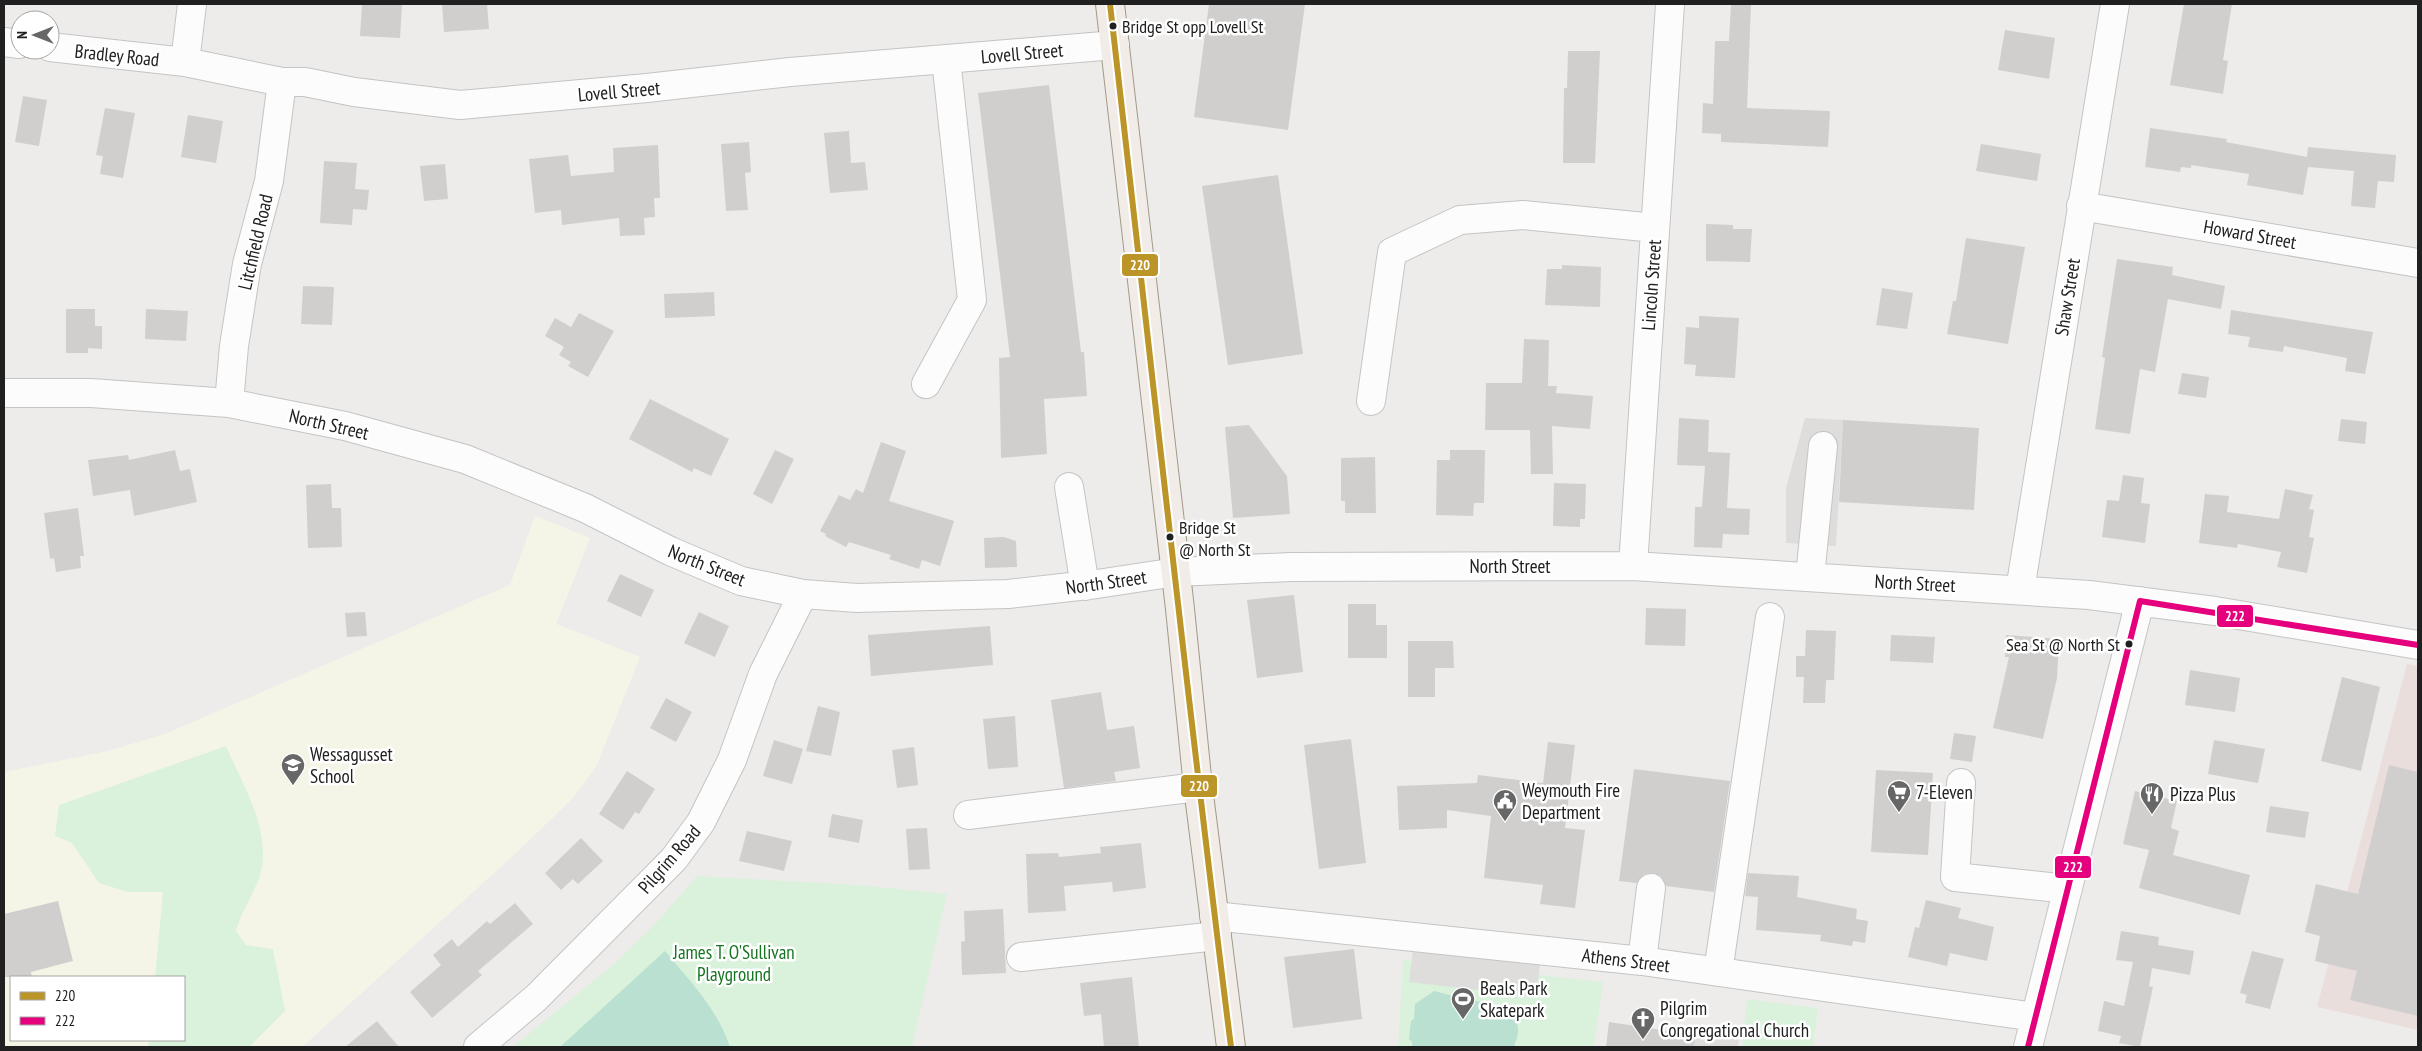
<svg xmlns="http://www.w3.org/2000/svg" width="2422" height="1051" font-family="'PT Sans Narrow',sans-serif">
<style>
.commercial{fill:#eadedd}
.education{fill:#f5f5e7;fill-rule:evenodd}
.park{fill:#daf1db}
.pitch{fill:#b9e0d1}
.parking{fill:#dedddc}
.building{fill:#d1cfcd}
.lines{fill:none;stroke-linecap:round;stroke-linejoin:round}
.minor-casing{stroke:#c5c4c4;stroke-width:30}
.major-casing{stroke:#a29a88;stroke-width:30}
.minor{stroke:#fcfcfc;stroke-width:28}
.major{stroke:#f1ece7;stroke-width:28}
.bus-1-casing{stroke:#fff;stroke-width:10}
.bus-2-casing{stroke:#fff;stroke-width:10}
.bus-1{stroke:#bc9528;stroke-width:6}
.bus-2{stroke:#e5007d;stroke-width:6}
.bus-dot{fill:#202020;stroke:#fff;stroke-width:2}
.labels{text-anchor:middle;stroke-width:5;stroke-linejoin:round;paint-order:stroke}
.bus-label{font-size:18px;fill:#202020;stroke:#fff;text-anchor:start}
.street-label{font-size:19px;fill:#202020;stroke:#fff}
.poi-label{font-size:19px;fill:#202020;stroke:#fff;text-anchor:start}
.park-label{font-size:19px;fill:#177522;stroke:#fff}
.line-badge{stroke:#fff;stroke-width:2}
.badge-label{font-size:14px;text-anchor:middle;font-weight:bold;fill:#fff}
</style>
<rect width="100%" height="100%" fill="#eeecea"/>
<path class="commercial" d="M 2407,664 L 2418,666 L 2418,1030 L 2317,1007 Z"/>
<path class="education" d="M 535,516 L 590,538 L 556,624 L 640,657 L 596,767 L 572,799 L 515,854 L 302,1047 L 4,1047 L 4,772 L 108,751 L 165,734 L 510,585 ZM 11,977 L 184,977 L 184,1040 L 11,1040 Z"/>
<path class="park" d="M 226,746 C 243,786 274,834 259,878 C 252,897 241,912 236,931 L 246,945 L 273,949 L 285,1011 L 249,1047 L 148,1047 L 149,1040 L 184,1040 L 184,977 L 155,977 L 163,892 L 128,892 L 99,883 L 72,843 L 55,836 L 59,805 Z
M 697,876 L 858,885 L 947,894 L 912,1047 L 513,1047 L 614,964 L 655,924 Z
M 1403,960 L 1603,982 L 1594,1047 L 1398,1047 Z
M 1747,999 L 1818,1008 L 1813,1047 L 1742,1047 Z"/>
<path class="pitch" d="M 665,951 C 690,981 718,1010 730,1047 L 560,1047 Z
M 1434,991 L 1453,996 L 1455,994 C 1471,1000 1511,1008 1517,1024 C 1520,1032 1516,1040 1514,1047 L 1412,1047 L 1412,1042 L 1409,1039 L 1411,1021 L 1414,1019 L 1415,1004 Z"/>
<path class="parking" d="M 1805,418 L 1843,420 L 1836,546 L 1786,543 L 1786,488 Z
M 1413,949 L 1540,964 L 1536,997 L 1409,982 Z
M 1681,1032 L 1739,1040 L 1738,1047 L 1679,1047 Z"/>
<path class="building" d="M 362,4 L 402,5 L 400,38 L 360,36 Z
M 442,4 L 487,4 L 489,29 L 444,32 Z
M 1209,4 L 1305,4 L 1288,130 L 1194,117 Z
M 1731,4 L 1751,4 L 1747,108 L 1830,111 L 1828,147 L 1721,142 L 1721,134 L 1702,133 L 1703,103 L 1713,104 L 1715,41 L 1729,41 Z
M 2184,4 L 2232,4 L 2223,60 L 2228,61 L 2223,94 L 2170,85 Z
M 2005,30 L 2055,38 L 2049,79 L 1998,70 Z
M 1568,51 L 1600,51 L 1595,163 L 1563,163 L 1564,88 L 1567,88 Z
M 1049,85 L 1081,352 L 1084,352 L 1087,396 L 1044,399 L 1047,454 L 1001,458 L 999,358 L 1010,357 L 978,93 Z
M 23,96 L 47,100 L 39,146 L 15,142 Z
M 105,108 L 135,113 L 123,178 L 100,174 L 103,156 L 96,155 Z
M 188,115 L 223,121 L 216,163 L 181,157 Z
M 2150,128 L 2227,139 L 2226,142 L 2307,157 L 2308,147 L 2396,155 L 2394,182 L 2378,181 L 2375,208 L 2351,206 L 2354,171 L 2308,167 L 2303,195 L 2247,185 L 2249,174 L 2191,165 L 2191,168 L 2181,167 L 2180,172 L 2145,167 Z
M 849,131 L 851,163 L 865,162 L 868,190 L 830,193 L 824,133 Z
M 749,142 L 751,172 L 745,173 L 748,210 L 726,211 L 721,144 Z
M 1981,144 L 2041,154 L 2037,181 L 1976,171 Z
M 658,145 L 660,198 L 654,198 L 655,217 L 644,218 L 645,235 L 620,236 L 619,218 L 562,225 L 561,210 L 535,213 L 529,159 L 568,155 L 571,176 L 614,172 L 613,148 Z
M 324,161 L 357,163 L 355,189 L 369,190 L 367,210 L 353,209 L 352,225 L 320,223 Z
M 445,164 L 448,199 L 424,201 L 420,166 Z
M 1278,175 L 1303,354 L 1228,365 L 1202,186 Z
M 1706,224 L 1733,225 L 1733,229 L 1752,229 L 1750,262 L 1706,261 Z
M 1966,238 L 2025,247 L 2008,344 L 1947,334 L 1953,301 L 1956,301 Z
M 2117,259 L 2173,267 L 2172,275 L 2225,286 L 2221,309 L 2168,299 L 2155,372 L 2140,369 L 2130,434 L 2095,429 L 2105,358 L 2102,357 Z
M 1562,265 L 1601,267 L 1600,307 L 1545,305 L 1547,269 L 1562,269 Z
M 303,286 L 334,287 L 332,325 L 301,324 Z
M 1882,288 L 1913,293 L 1907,329 L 1876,325 Z
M 714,292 L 715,316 L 665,318 L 664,294 Z
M 66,309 L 95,309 L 95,326 L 102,326 L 102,349 L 88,348 L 88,353 L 66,353 Z
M 146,309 L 188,311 L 186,341 L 145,339 Z
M 2231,310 L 2373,332 L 2365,374 L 2345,371 L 2347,358 L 2284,346 L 2283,352 L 2248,347 L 2250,337 L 2228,334 Z
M 579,313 L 614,331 L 588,377 L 568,366 L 571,362 L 559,355 L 564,347 L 545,336 L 555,318 L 571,327 Z
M 1699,316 L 1739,318 L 1735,378 L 1695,376 L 1696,365 L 1684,364 L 1686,327 L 1699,328 Z
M 1524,339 L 1549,340 L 1548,386 L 1557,386 L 1556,393 L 1593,396 L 1590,429 L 1552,426 L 1553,474 L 1531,474 L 1530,430 L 1485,430 L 1486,383 L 1522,383 Z
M 2182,373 L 2209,377 L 2206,398 L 2178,394 Z
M 650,399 L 729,439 L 711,476 L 694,468 L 692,472 L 629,439 Z
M 1679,418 L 1709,420 L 1708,452 L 1730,453 L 1727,508 L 1750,509 L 1749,535 L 1723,534 L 1722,548 L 1694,547 L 1695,507 L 1702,507 L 1705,466 L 1677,465 Z
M 2341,419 L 2367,422 L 2365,444 L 2338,441 Z
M 1843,420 L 1979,428 L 1974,510 L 1839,502 Z
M 1249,425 L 1287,476 L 1290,514 L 1233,518 L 1225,427 Z
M 881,442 L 906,451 L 889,501 L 954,521 L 940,566 L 922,560 L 919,569 L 889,559 L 891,555 L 849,542 L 846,547 L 825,536 L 826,534 L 820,531 L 839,495 L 850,500 L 856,489 L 863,493 Z
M 175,450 L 180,471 L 190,469 L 197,502 L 134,516 L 130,490 L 93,496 L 88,460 L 128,455 L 129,460 Z
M 775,450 L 794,459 L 772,504 L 753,494 Z
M 1450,450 L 1485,450 L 1484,503 L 1474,503 L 1473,516 L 1436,515 L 1437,460 L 1450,460 Z
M 1375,457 L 1376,513 L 1345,513 L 1345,501 L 1341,501 L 1341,458 Z
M 2123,475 L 2144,478 L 2141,503 L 2150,504 L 2145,543 L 2102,537 L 2107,500 L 2119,501 Z
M 1554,483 L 1586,484 L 1585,519 L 1580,519 L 1580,527 L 1553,526 Z
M 331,484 L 332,508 L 341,508 L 342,547 L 308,548 L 306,485 Z
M 2285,489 L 2313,495 L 2309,509 L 2314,510 L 2309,537 L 2314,538 L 2307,573 L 2277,567 L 2281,552 L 2238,544 L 2237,548 L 2199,543 L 2205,494 L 2229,496 L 2227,512 L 2279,519 Z
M 78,508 L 84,556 L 80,556 L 81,568 L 56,572 L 54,558 L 50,559 L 44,513 Z
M 1004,537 L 1016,541 L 1017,567 L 985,568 L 984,538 Z
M 620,574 L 654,590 L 641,617 L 607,601 Z
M 1294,595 L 1303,672 L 1257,678 L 1247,600 Z
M 1348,604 L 1376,604 L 1376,625 L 1387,625 L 1387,658 L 1348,658 Z
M 1646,608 L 1686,609 L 1685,646 L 1645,645 Z
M 365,612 L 367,636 L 347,637 L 345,613 Z
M 699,612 L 729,626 L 715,657 L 684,643 Z
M 990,626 L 993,665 L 871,676 L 868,635 Z
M 1806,630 L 1836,631 L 1834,680 L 1826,680 L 1825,703 L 1803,703 L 1804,677 L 1796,677 L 1796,656 L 1805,656 Z
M 1891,635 L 1935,637 L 1933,663 L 1890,661 Z
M 2006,635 L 2059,639 L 2057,678 L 2043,739 L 1993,728 L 2009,657 L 2005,657 Z
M 1408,641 L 1453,641 L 1454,668 L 1435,668 L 1435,697 L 1408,697 Z
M 2190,670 L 2240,678 L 2235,712 L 2185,705 Z
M 2342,677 L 2380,687 L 2361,771 L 2321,761 Z
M 1101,692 L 1107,730 L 1134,726 L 1140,768 L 1114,772 L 1116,781 L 1064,788 L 1051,700 Z
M 666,698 L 692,712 L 676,742 L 650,728 Z
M 818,706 L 840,712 L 831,756 L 806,751 Z
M 1015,716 L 1018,767 L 988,769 L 983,719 Z
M 1954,733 L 1976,736 L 1972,762 L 1950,759 Z
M 1351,739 L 1366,863 L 1319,869 L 1304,745 Z
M 774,740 L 803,749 L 792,784 L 763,776 Z
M 2214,740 L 2265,749 L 2258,783 L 2208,774 Z
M 1548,742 L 1575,745 L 1565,828 L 1585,830 L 1575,908 L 1540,904 L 1543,885 L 1484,878 L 1491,816 L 1447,810 L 1447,828 L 1399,830 L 1397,786 L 1477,783 L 1478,775 L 1543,783 Z
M 914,747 L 918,785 L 897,788 L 892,750 Z
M 2389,765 L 2418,772 L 2418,1016 L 2350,1000 L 2357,971 L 2315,961 L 2320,936 L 2305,932 L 2316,884 L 2358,894 Z
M 1634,769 L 1730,781 L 1714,892 L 1666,886 L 1661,876 L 1653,873 L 1644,874 L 1637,883 L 1619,881 Z
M 1876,770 L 1933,773 L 1928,855 L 1871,852 Z
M 627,771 L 655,789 L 639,814 L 635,812 L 623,830 L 599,814 Z
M 2135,791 L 2177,801 L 2171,828 L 2179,831 L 2173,855 L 2250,875 L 2240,915 L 2139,888 L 2149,850 L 2123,844 Z
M 2270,806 L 2309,812 L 2305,838 L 2266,832 Z
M 832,814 L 863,820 L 859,843 L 828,837 Z
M 927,828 L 930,869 L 909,870 L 906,829 Z
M 747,831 L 792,841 L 784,871 L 739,861 Z
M 581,838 L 603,861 L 578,884 L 573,879 L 561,890 L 545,873 Z
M 1141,843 L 1146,888 L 1113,892 L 1112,882 L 1064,886 L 1066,911 L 1028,913 L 1026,854 L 1058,853 L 1059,857 L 1101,853 L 1100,847 Z
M 1748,873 L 1799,876 L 1797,897 L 1857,909 L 1856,919 L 1868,921 L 1865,943 L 1853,941 L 1852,946 L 1820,941 L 1821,935 L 1756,930 L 1758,897 L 1745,896 Z
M 1926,900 L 1961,908 L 1958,918 L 1994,927 L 1987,961 L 1950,953 L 1947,966 L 1908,957 L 1915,927 L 1919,928 Z
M 58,901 L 73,961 L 31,972 L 32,977 L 4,977 L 4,914 Z
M 515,903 L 533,924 L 478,971 L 482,975 L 432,1018 L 410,992 L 441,965 L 433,955 L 452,939 L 458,947 L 487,921 L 490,924 Z
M 1003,909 L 1006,973 L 962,975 L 961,942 L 965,941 L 964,911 Z
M 2121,931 L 2159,937 L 2158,945 L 2194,951 L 2190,975 L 2152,968 L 2149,986 L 2153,987 L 2140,1047 L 2119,1043 L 2121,1036 L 2098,1031 L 2104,1001 L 2124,1006 L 2133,962 L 2116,960 Z
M 1354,949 L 1362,1019 L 1293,1028 L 1284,957 Z
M 2252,951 L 2284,959 L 2270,1009 L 2245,1003 L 2247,995 L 2240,993 Z
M 1132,977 L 1139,1047 L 1104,1047 L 1101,1014 L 1084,1016 L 1080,983 Z
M 377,1021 L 399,1047 L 345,1047 Z
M 1609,1022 L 1695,1035 L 1694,1047 L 1606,1047 Z"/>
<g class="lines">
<g class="minor-casing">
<path id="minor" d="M 192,4 L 185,62 L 282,82 L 305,82 L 354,92 L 460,105 L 647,88 L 790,72 L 1115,45
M 4,42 L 20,44
M 50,47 L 185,62
M 2081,206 L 2418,263
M 926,384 L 972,300 L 946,59
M 4,393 L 91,393 L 229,403 L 345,426 L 465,459 L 585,508 L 670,551 L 741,581 L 803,594 L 857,598 L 1008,594 L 1097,584 L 1176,572 L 1291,567 L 1633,566 L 2089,595 L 2215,611 L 2418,645
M 1371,401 L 1392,252 L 1460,220 L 1523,215 L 1655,228
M 229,403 L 234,346 L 247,264 L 269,181 L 282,82
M 1069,487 L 1085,586
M 1633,566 L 1670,4
M 1810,577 L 1823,446
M 2020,590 L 2115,4
M 1961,783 L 1955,877 L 2068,889
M 968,815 L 1198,787
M 1214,916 L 1642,961 L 2035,1017
M 1021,957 L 1217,936
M 1642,961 L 1651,888
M 1718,972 L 1770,617
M 478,1047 L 536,998 L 674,859 L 701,822 L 732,760 L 763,674 L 803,594
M 2028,1047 L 2140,601"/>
</g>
<g class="major-casing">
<path id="major" d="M 1110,4 L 1180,609 L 1198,787 L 1231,1047"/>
</g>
<use href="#minor" class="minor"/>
<use href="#major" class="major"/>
<g class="bus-1-casing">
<path id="bus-1" d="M 1110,4 C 1150,352 1187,700 1231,1047"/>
</g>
<g class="bus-2-casing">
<path id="bus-2" d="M 2028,1047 L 2140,601 L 2418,645"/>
</g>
<use href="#bus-1" class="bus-1"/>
<use href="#bus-2" class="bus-2"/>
</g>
<defs>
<g id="school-pin" transform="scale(1.25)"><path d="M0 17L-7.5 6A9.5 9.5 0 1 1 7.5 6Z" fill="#686767" stroke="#fff"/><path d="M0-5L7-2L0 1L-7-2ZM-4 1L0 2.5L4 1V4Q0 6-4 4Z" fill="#fff"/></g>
<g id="supermarket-pin" transform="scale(1.25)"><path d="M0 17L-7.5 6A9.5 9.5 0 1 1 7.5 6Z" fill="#686767" stroke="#fff"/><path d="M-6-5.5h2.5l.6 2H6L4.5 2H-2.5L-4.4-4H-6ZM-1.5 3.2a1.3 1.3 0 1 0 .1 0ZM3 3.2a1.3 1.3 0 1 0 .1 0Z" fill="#fff"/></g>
<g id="restaurant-pin" transform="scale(1.25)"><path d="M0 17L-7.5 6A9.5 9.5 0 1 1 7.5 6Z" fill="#686767" stroke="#fff"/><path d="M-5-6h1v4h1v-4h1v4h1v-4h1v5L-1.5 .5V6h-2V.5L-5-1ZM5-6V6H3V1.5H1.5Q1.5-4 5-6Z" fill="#fff"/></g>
<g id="civic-pin" transform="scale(1.25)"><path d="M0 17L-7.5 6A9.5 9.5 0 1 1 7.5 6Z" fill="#686767" stroke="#fff"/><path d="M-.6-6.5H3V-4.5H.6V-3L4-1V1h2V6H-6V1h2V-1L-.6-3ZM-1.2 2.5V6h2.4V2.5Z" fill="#fff"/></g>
<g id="stadium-pin" transform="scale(1.25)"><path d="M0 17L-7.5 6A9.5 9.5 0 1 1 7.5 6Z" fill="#686767" stroke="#fff"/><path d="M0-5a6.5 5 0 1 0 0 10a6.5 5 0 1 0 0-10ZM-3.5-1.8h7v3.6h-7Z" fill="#fff"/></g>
<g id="church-pin" transform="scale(1.25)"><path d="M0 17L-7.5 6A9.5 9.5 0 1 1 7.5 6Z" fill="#686767" stroke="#fff"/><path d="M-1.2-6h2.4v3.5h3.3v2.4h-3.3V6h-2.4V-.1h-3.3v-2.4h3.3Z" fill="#fff"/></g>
</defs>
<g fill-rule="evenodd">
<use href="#school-pin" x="293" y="765"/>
<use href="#supermarket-pin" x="1899" y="792"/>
<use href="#restaurant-pin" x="2152" y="794"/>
<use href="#civic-pin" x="1505" y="801"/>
<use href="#stadium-pin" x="1463" y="999"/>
<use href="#church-pin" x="1643" y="1019"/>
</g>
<g class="bus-dot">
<circle cx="1113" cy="26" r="4.5"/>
<circle cx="1170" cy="537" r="4.5"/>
<circle cx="2129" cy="644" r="4.5"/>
</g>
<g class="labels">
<g class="bus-label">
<text x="1122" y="33">Bridge St opp Lovell St</text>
<text x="1179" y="534">Bridge St<tspan x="1179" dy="22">@ North St</tspan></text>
<text x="2120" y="651" text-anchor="end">Sea St @ North St</text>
</g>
<g class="street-label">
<text transform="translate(1022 53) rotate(-5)" y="7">Lovell Street</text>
<text transform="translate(117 55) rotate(6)" y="7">Bradley Road</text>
<text transform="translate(619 91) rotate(-5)" y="7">Lovell Street</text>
<text transform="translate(2250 234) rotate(10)" y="7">Howard Street</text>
<text transform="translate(255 242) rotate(-77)" y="7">Litchfield Road</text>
<text transform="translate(1651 285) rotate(-86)" y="7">Lincoln Street</text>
<text transform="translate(2067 297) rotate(-81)" y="7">Shaw Street</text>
<text transform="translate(329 424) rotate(13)" y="7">North Street</text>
<text transform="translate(707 565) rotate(22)" y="7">North Street</text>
<text x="1510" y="573">North Street</text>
<text transform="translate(1106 582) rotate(-8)" y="7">North Street</text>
<text transform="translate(1915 583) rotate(3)" y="7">North Street</text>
<text transform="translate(669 859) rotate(-49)" y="7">Pilgrim Road</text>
<text transform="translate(1626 960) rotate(7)" y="7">Athens Street</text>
</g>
<g class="poi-label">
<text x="310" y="761">Wessagusset<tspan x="310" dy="22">School</tspan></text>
<text x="1522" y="797">Weymouth Fire<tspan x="1522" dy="22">Department</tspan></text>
<text x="1916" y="799">7-Eleven</text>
<text x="2170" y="801">Pizza Plus</text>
<text x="1480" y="995">Beals Park<tspan x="1480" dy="22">Skatepark</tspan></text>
<text x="1660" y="1015">Pilgrim<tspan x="1660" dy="22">Congregational Church</tspan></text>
</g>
<g class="park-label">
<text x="734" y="959">James T. O'Sullivan<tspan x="734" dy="22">Playground</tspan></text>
</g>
</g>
<g class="line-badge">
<rect x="1121" y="253" width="38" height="24" rx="5" fill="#bc9528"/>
<rect x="2216" y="604" width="38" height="24" rx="5" fill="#e5007d"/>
<rect x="1180" y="774" width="38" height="24" rx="5" fill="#bc9528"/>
<rect x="2054" y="855" width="38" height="24" rx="5" fill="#e5007d"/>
</g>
<g class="badge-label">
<text x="1140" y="270">220</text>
<text x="2235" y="621">222</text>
<text x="1199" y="791">220</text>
<text x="2073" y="872">222</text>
</g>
<rect width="2422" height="1051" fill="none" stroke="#202020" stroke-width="10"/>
<rect x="10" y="976" width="175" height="65" fill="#ffffff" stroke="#a6a6a6"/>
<rect x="20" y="992" width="25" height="8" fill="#bc9528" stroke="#a6a6a6"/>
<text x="55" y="1001" font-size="15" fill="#202020">220</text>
<rect x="20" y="1017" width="25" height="8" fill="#e5007d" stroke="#a6a6a6"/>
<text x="55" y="1026" font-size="15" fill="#202020">222</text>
<g transform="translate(35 35) rotate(270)"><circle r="24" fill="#ffffff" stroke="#a6a6a6"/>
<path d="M0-4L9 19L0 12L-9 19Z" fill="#686767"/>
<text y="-8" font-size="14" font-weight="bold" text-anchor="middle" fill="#202020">N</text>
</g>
</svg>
